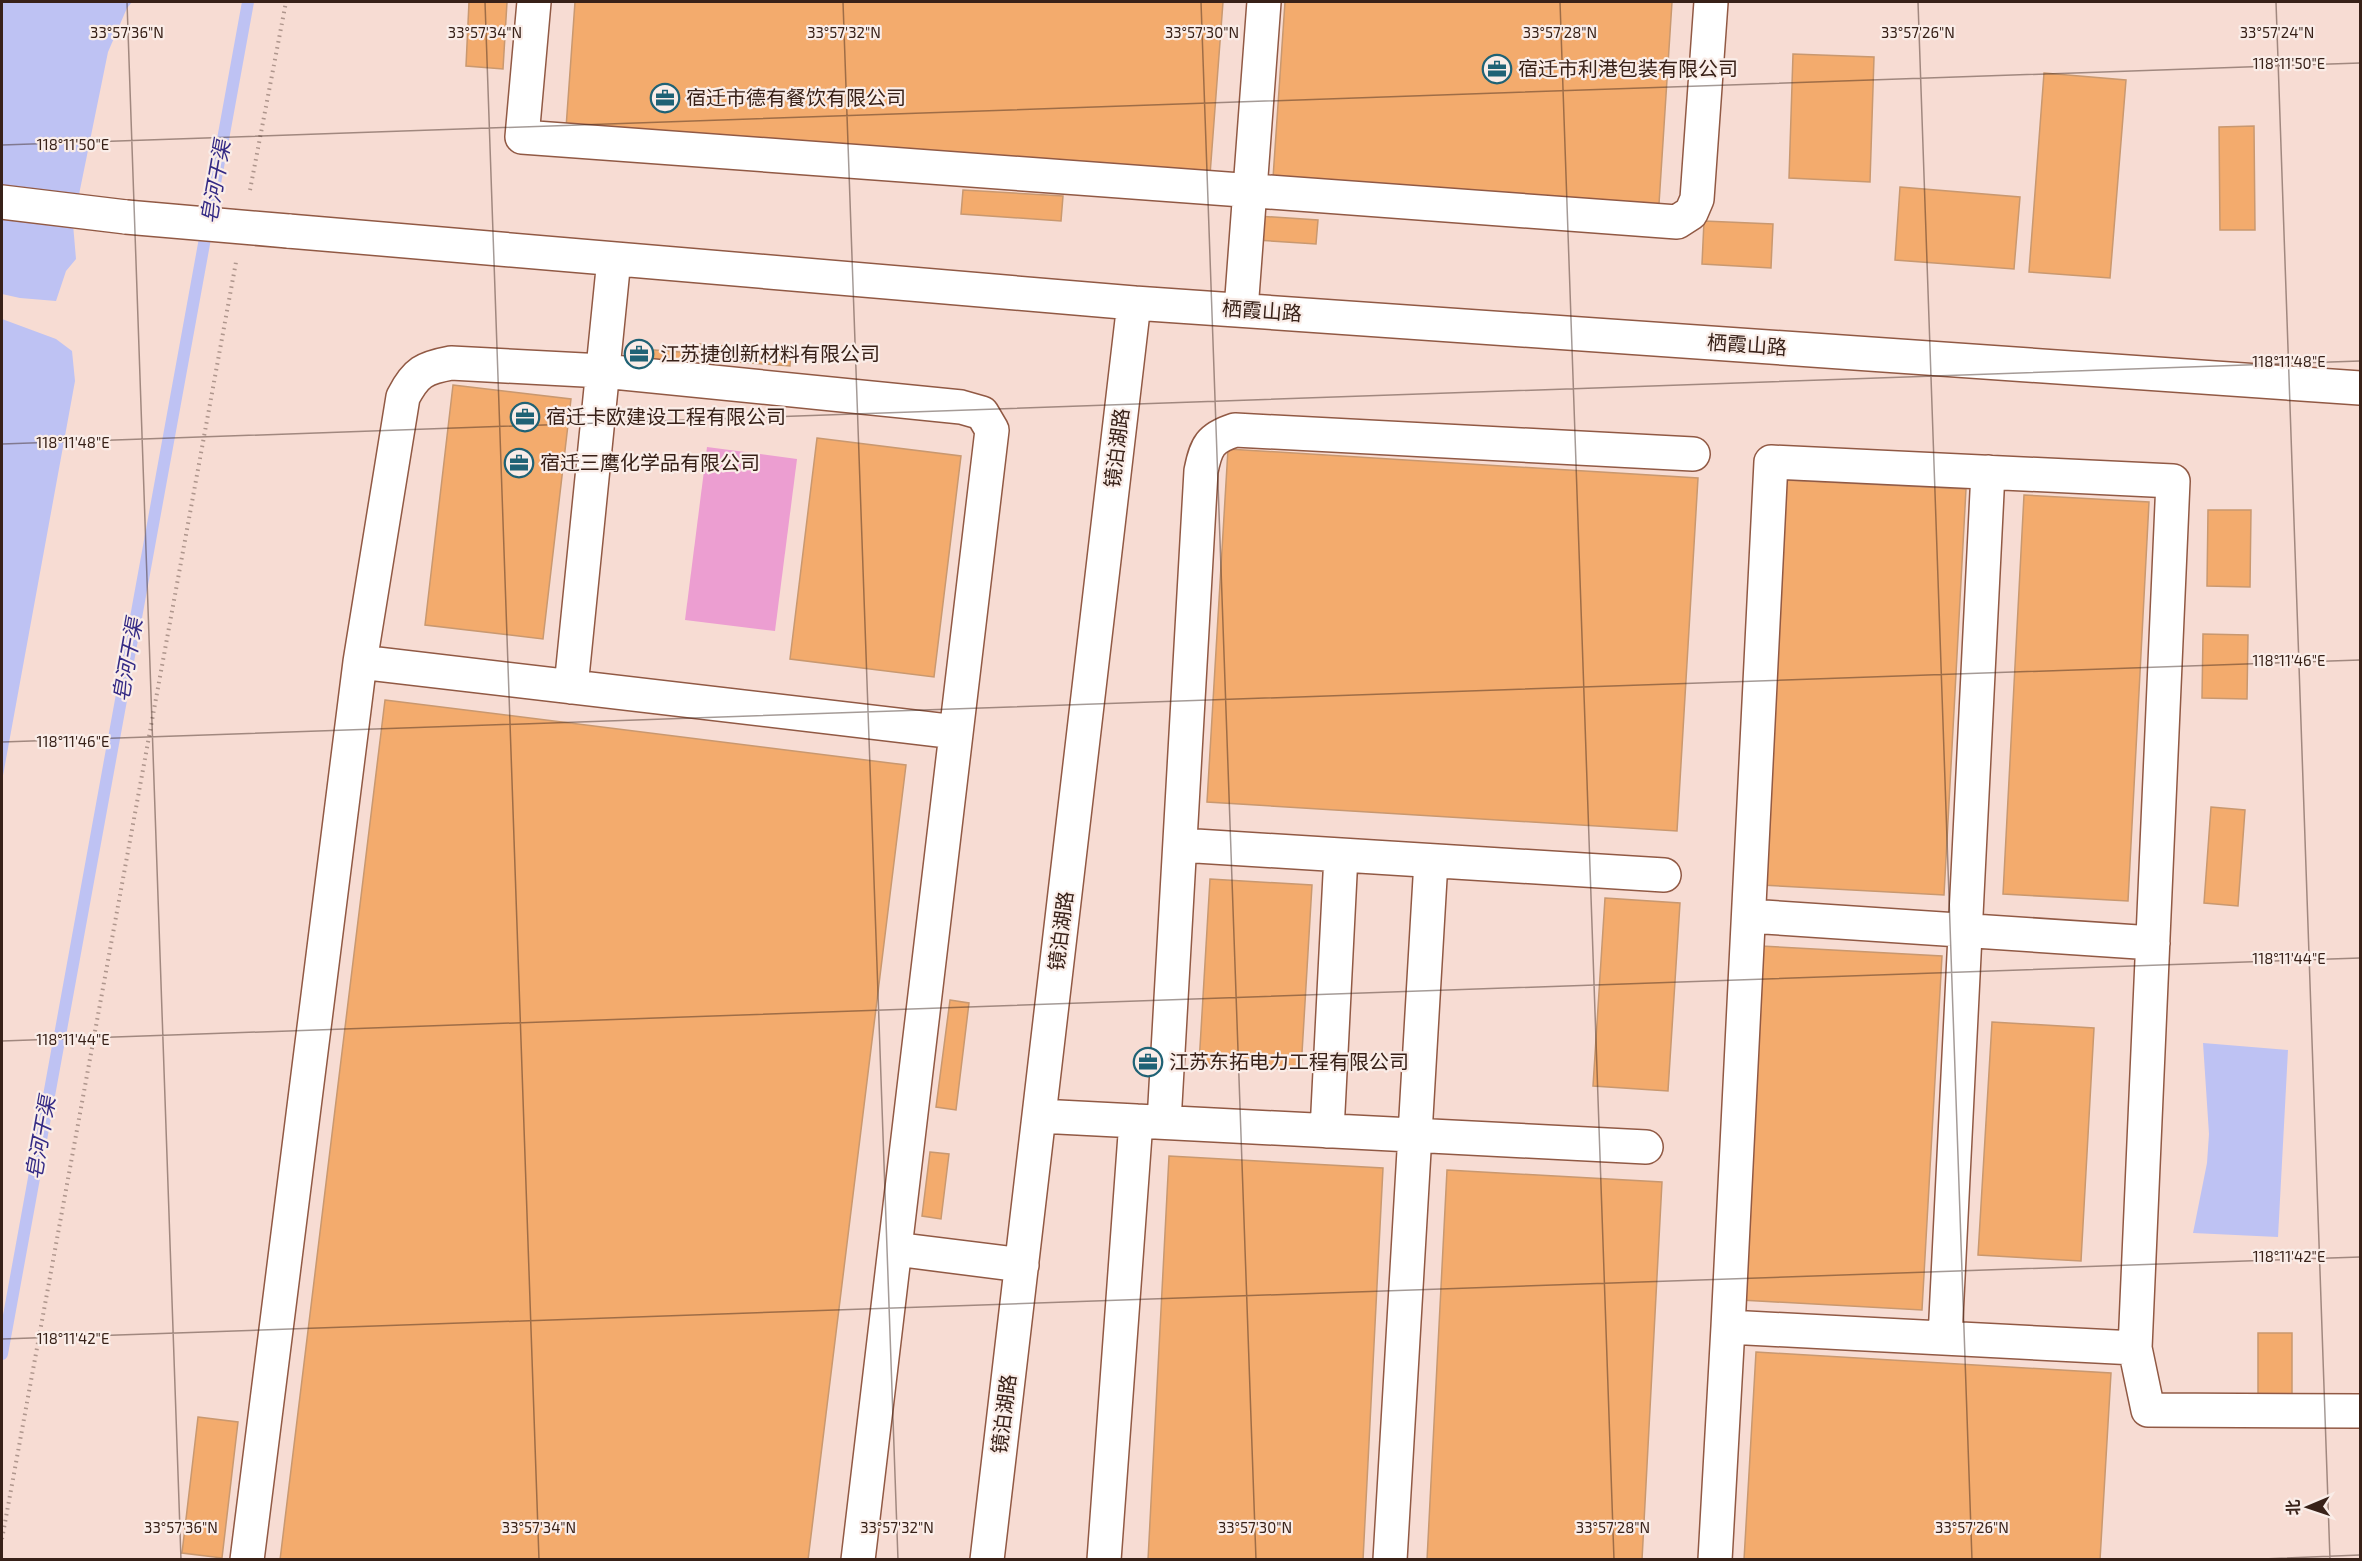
<svg xmlns="http://www.w3.org/2000/svg" width="2362" height="1561" font-family="'Exo 2','Noto Sans SC',sans-serif">
<style>
.green{fill:#ec9ed1}
.water{fill:#bec2f3}
.lines{fill:none;stroke-linecap:round;stroke-linejoin:round}
.stream{stroke:#bec2f3;stroke-width:12}
.building{fill:#f3ab6d;stroke:#c9986f;stroke-width:1.5}
.minor-casing{stroke:#915944;stroke-width:36}
.path{stroke:#ae958c;stroke-width:4;stroke-dasharray:1.5 4.5;stroke-linecap:butt}
.minor{stroke:#fff;stroke-width:33}
.minor-bridge-casing{stroke:#915944;stroke-width:36;stroke-linecap:butt}
.minor-bridge{stroke:#fff;stroke-width:33}
.ticks{fill:none;stroke:#382118;stroke-width:1.5;stroke-opacity:0.45}
.labels{text-anchor:middle;stroke-width:4.5;stroke-linejoin:round;paint-order:stroke}
.poi-label{font-size:20px;fill:#382118;stroke:#faede8;text-anchor:start}
.street-label{font-size:20px;fill:#382118;stroke:#faede8}
.water-label{font-size:21px;font-style:italic;fill:#342a85;stroke:#faede8}
.ticks-label{font-size:15px;text-anchor:middle;fill:#382118;stroke:#faede8;stroke-width:4.5;stroke-linejoin:round;paint-order:stroke}
</style>
<rect width="100%" height="100%" fill="#f7dcd3"/>
<path class="green" d="M 707,447 L 797,459 L 775,631 L 685,620 Z"/>
<path class="water" d="M 2,2 L 132,2 L 127,8 L 108,52 L 73,224 L 76,259 L 66,271 L 56,301 L 20,298 L 2,294 Z
M 2,319 L 56,339 L 72,351 L 75,381 L 2,781 Z
M 2203,1043 L 2288,1050 L 2278,1237 L 2193,1233 L 2207,1163 L 2209,1134 Z"/>
<g class="lines">
<path class="stream" d="M 2,1354 L 248,2"/>
</g>
<path class="building" d="M 469,2 L 507,2 L 503,69 L 466,66 Z
M 575,2 L 1223,2 L 1210,175 L 566,128 Z
M 1285,2 L 1672,2 L 1659,204 L 1273,178 Z
M 1793,54 L 1874,57 L 1870,182 L 1789,178 Z
M 2044,73 L 2126,80 L 2110,278 L 2029,272 Z
M 2254,126 L 2255,230 L 2220,230 L 2219,127 Z
M 1900,187 L 2020,197 L 2014,269 L 1895,260 Z
M 963,190 L 1063,196 L 1061,221 L 961,214 Z
M 1257,216 L 1318,220 L 1316,244 L 1256,240 Z
M 1704,221 L 1773,224 L 1771,268 L 1702,264 Z
M 700,344 L 791,352 L 790,366 L 699,359 Z
M 628,348 L 693,353 L 692,372 L 626,367 Z
M 453,385 L 571,399 L 543,639 L 425,625 Z
M 817,438 L 961,456 L 934,677 L 790,659 Z
M 1228,449 L 1698,478 L 1677,831 L 1207,802 Z
M 1783,480 L 1966,489 L 1944,895 L 1761,885 Z
M 2024,495 L 2149,502 L 2128,901 L 2003,894 Z
M 2208,510 L 2251,510 L 2250,587 L 2207,586 Z
M 2203,634 L 2248,635 L 2247,699 L 2202,698 Z
M 385,700 L 906,765 L 808,1560 L 280,1560 Z
M 2211,807 L 2245,810 L 2238,906 L 2204,903 Z
M 1210,879 L 1312,885 L 1301,1070 L 1199,1064 Z
M 1605,898 L 1680,903 L 1668,1091 L 1593,1086 Z
M 1761,946 L 1942,956 L 1922,1310 L 1741,1300 Z
M 950,1000 L 969,1003 L 956,1110 L 936,1107 Z
M 1992,1022 L 2094,1028 L 2081,1261 L 1978,1255 Z
M 930,1152 L 949,1154 L 941,1219 L 922,1216 Z
M 1169,1156 L 1383,1168 L 1363,1560 L 1148,1560 Z
M 1447,1170 L 1662,1182 L 1642,1560 L 1427,1560 Z
M 2258,1333 L 2292,1333 L 2292,1397 L 2258,1396 Z
M 1756,1352 L 2111,1373 L 2100,1560 L 1744,1560 Z
M 198,1417 L 238,1422 L 222,1558 L 182,1553 Z"/>
<g class="lines">
<g class="minor-casing">
<path id="minor" d="M 534,2 L 522,137 L 1677,222 L 1691,213 L 1697,199 L 1711,2
M 2,202 L 126,217
M 288,231 L 1134,303 L 2360,388
M 1241,310 L 1264,2
M 360,662 L 956,732
M 571,687 L 614,259
M 1180,845 L 1664,875
M 1749,916 L 2153,943
M 1039,1116 L 1646,1147
M 1164,1122 L 1201,471 C 1206,446 1210,438 1235,430 L 1693,454
M 1327,1131 L 1341,855
M 895,1249 L 1022,1265
M 1945,1338 L 1988,472
M 2135,1348 L 1728,1327 L 1771,462 L 2173,481 L 2135,1348 L 2148,1410 L 2360,1411
M 247,1560 L 360,662 L 403,397 C 416,372 424,368 451,363 L 603,371 L 961,407 L 982,413 L 992,430 L 858,1560
M 987,1560 L 1134,303
M 1104,1560 L 1136,1121
M 1390,1560 L 1431,861
M 1715,1560 L 1728,1327"/>
</g>
<path class="path" d="M 250,190 L 286,2
M 2,1539 L 236,262"/>
<use href="#minor" class="minor"/>
<g class="minor-bridge-casing">
<path id="minor-bridge" d="M 126,217 L 288,231"/>
</g>
<use href="#minor-bridge" class="minor-bridge"/>
</g>
<path class="ticks" d="M 127,2 L 181,1560M 485,2 L 539,1560M 843,2 L 898,1560M 1201,2 L 1256,1560M 1560,2 L 1614,1560M 1918,2 L 1972,1560M 2276,2 L 2330,1560M 2,145 L 2360,63M 2,444 L 2360,361M 2,742 L 2360,660M 2,1041 L 2360,958M 2,1339 L 2360,1257M 2236,1560 L 2360,1555"/>
<defs>
<g id="office-ring" transform="scale(1.5)"><circle r="9.5" fill="#faede8" stroke="#1f6275" stroke-width="1.5"/><path d="M-6-3h4V-5.5h4V-3h4V5H-6ZM-1-4.5V-3h2v-1.5ZM-6 0V1H6V0Z" fill="#1f6275"/></g>
</defs>
<g fill-rule="evenodd">
<use href="#office-ring" x="1497" y="69"/>
<use href="#office-ring" x="665" y="98"/>
<use href="#office-ring" x="639" y="354"/>
<use href="#office-ring" x="525" y="417"/>
<use href="#office-ring" x="519" y="463"/>
<use href="#office-ring" x="1148" y="1062"/>
</g>
<g class="labels">
<g class="poi-label">
<text x="1518" y="76">宿迁市利港包装有限公司</text>
<text x="686" y="105">宿迁市德有餐饮有限公司</text>
<text x="660" y="361">江苏捷创新材料有限公司</text>
<text x="546" y="424">宿迁卡欧建设工程有限公司</text>
<text x="540" y="470">宿迁三鹰化学品有限公司</text>
<text x="1169" y="1069">江苏东拓电力工程有限公司</text>
</g>
<g class="street-label">
<text transform="translate(1262 311) rotate(4)" y="7">栖霞山路</text>
<text transform="translate(1747 345) rotate(4)" y="7">栖霞山路</text>
<text transform="translate(1117 448) rotate(-83)" y="7">镜泊湖路</text>
<text transform="translate(1061 931) rotate(-83)" y="7">镜泊湖路</text>
<text transform="translate(1004 1414) rotate(-83)" y="7">镜泊湖路</text>
</g>
<g class="water-label">
<text transform="translate(216 182) rotate(-80)" y="7">皂河干渠</text>
<text transform="translate(128 660) rotate(-80)" y="7">皂河干渠</text>
<text transform="translate(41 1138) rotate(-80)" y="7">皂河干渠</text>
</g>
</g>
<g class="ticks-label">
<text x="127" y="38">33°57'36"N</text>
<text x="485" y="38">33°57'34"N</text>
<text x="844" y="38">33°57'32"N</text>
<text x="1202" y="38">33°57'30"N</text>
<text x="1560" y="38">33°57'28"N</text>
<text x="1918" y="38">33°57'26"N</text>
<text x="2277" y="38">33°57'24"N</text>
<text x="2289" y="69">118°11'50"E</text>
<text x="73" y="150">118°11'50"E</text>
<text x="2289" y="367">118°11'48"E</text>
<text x="73" y="448">118°11'48"E</text>
<text x="2289" y="666">118°11'46"E</text>
<text x="73" y="747">118°11'46"E</text>
<text x="2289" y="964">118°11'44"E</text>
<text x="73" y="1045">118°11'44"E</text>
<text x="2289" y="1262">118°11'42"E</text>
<text x="73" y="1344">118°11'42"E</text>
<text x="181" y="1533">33°57'36"N</text>
<text x="539" y="1533">33°57'34"N</text>
<text x="897" y="1533">33°57'32"N</text>
<text x="1255" y="1533">33°57'30"N</text>
<text x="1613" y="1533">33°57'28"N</text>
<text x="1972" y="1533">33°57'26"N</text>
</g>
<rect width="2362" height="1561" fill="none" stroke="#382118" stroke-width="6"/>
<g transform="translate(2308 1507) rotate(268)" stroke="#faede8" stroke-width="4.5" paint-order="stroke">
<path d="M0-4.5L10 22L0 15L-10 22Z" fill="#382118"/>
<text y="-9" font-size="16" font-weight="bold" text-anchor="middle" fill="#382118">北</text>
</g>
</svg>
